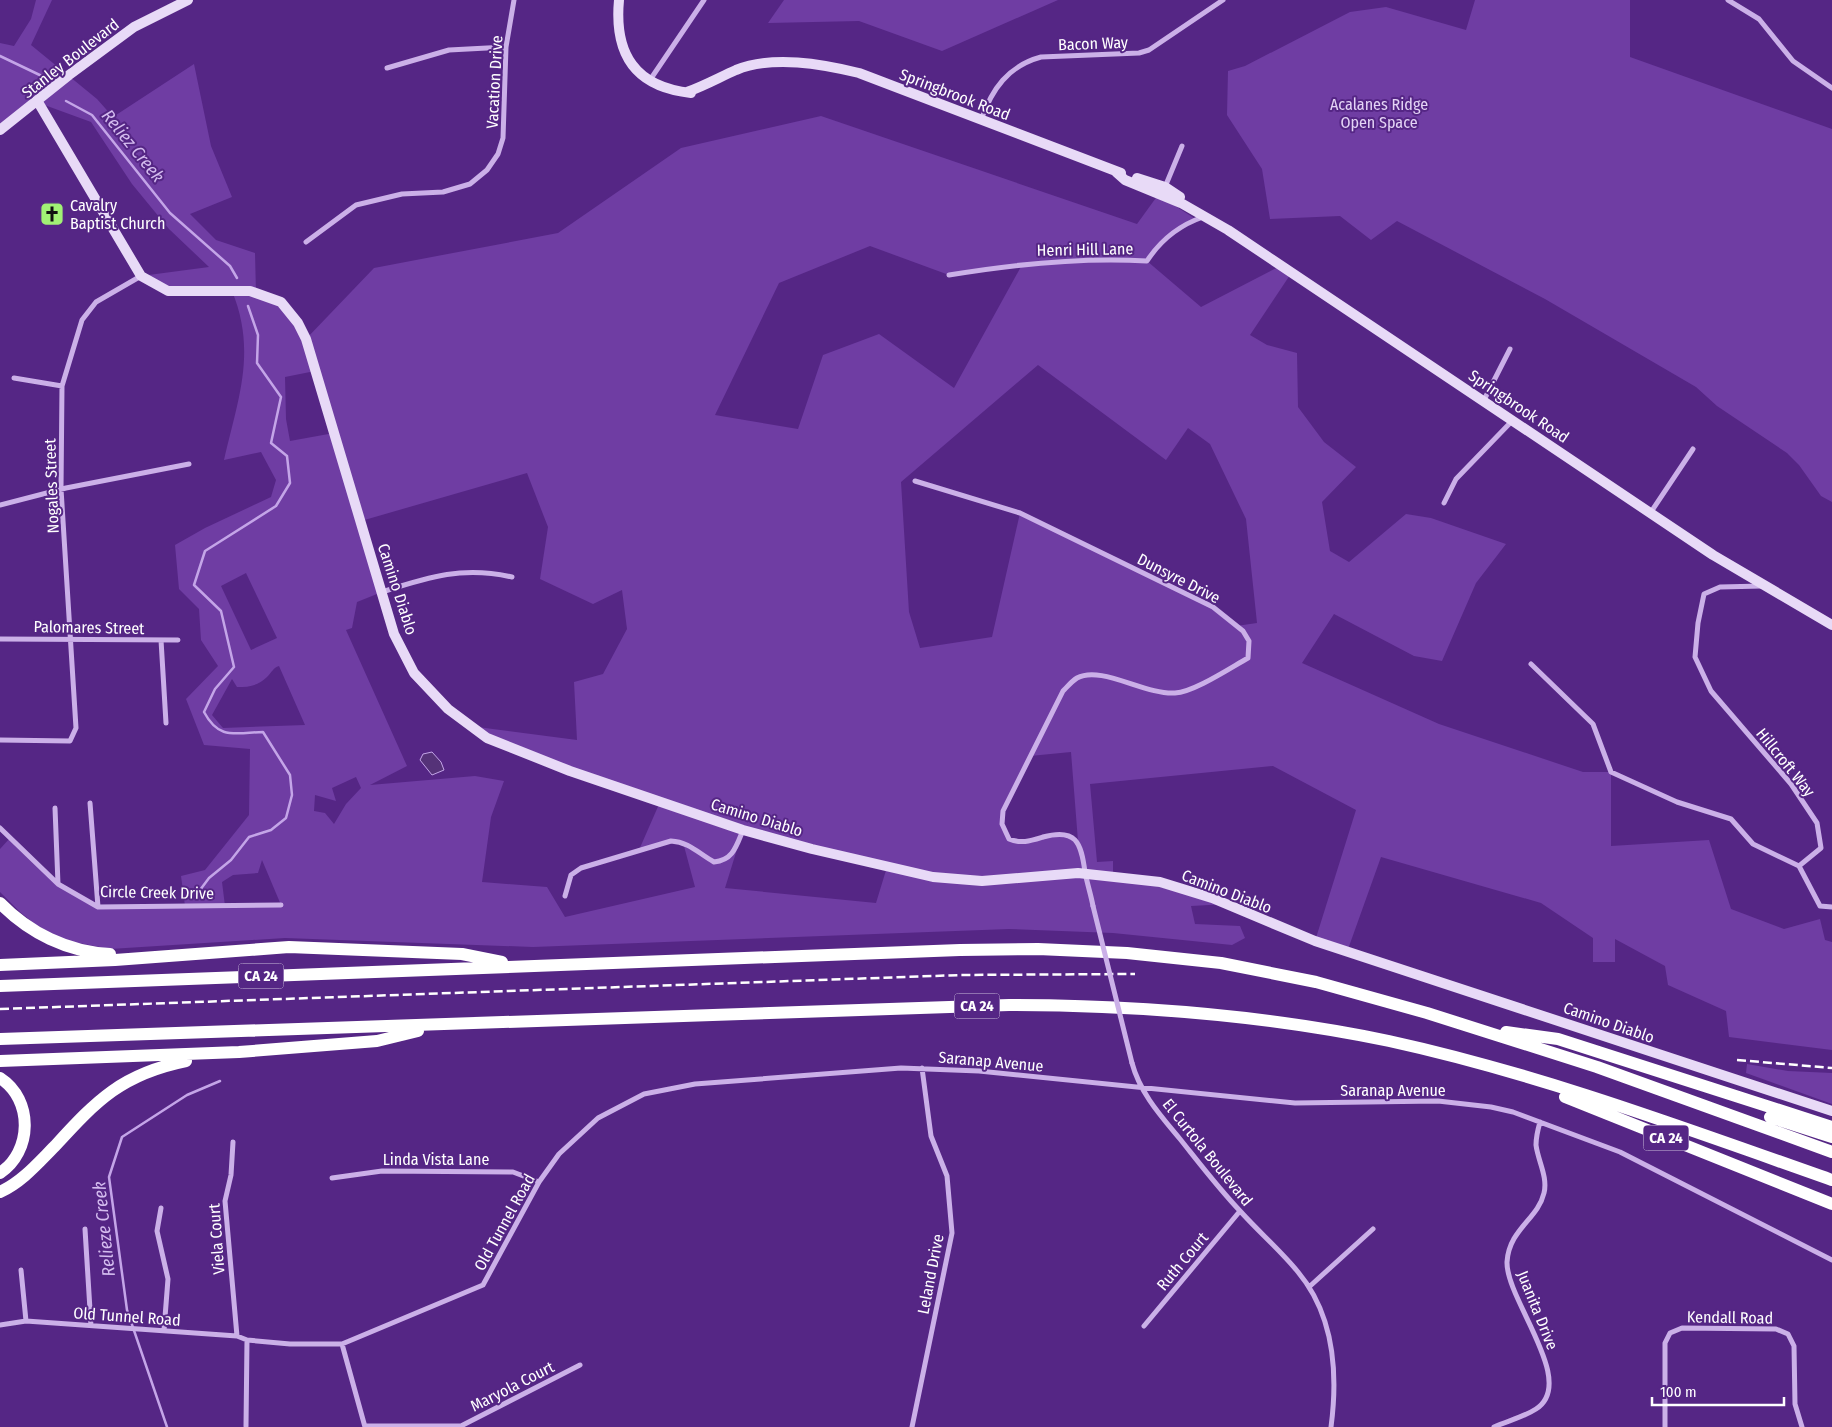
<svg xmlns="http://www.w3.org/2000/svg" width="1832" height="1427" font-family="'Fira Sans Condensed',sans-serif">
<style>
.green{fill:#6f3da3;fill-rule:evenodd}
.water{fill:#553278;stroke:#c4a5e8}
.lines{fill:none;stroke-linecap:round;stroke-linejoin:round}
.stream{stroke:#c4a5e8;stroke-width:2.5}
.street{stroke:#cbb0e8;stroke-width:5}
.secondary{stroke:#e8daf7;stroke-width:10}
.highway{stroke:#fff;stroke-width:12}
.rail{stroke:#fff;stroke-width:2.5;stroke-dasharray:9 4;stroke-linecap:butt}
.street-bridge{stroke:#cbb0e8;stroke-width:5}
.labels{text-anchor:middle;stroke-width:4;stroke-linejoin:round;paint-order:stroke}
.shield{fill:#552685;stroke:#ccbeda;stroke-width:1}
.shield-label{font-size:15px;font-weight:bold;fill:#fff}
.street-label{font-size:16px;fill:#fff;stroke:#552685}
.park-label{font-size:16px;fill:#e4d4f6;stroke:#552685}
.poi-label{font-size:16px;fill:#fff;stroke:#552685;text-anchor:start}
.water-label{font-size:18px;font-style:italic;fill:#d4bcef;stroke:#552685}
</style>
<rect width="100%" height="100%" fill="#552685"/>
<path class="green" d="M 36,0 L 52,0 L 31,45 L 97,99 L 113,117 L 194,64 L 211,146 L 232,197 L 190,214 L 216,240 L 255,253 L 256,293 L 281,302 L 306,339 L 374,268 L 558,233 L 681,148 L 821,116 L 1137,224 L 1158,195 L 1194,218 L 1169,236 L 1147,261 L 1201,307 L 1282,265 L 1292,272 L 1250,335 L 1267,345 L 1297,353 L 1298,407 L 1324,442 L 1356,467 L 1322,502 L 1330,551 L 1349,562 L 1406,514 L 1431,518 L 1506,544 L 1476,583 L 1442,661 L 1414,656 L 1334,614 L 1302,663 L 1439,724 L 1583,772 L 1611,772 L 1611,846 L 1709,840 L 1731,909 L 1784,929 L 1820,919 L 1825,940 L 1832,942 L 1832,1050 L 1729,1037 L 1726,1011 L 1668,985 L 1665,966 L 1615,939 L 1615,962 L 1593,962 L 1593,938 L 1541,903 L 1381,857 L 1347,952 L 1315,941 L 1356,810 L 1273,766 L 1090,784 L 1097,862 L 1113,861 L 1113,877 L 1125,878 L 1227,904 L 1191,906 L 1195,924 L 1240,926 L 1245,938 L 1232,945 L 1113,933 L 1009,929 L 533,947 L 285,938 L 110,949 L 63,940 L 35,924 L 20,912 L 0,892 L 0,849 L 10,838 L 58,884 L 98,907 L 185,906 L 181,876 L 205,870 L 249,815 L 250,749 L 204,745 L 186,699 L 218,666 L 201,640 L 199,609 L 179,589 L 175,545 L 205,528 L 271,497 L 276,480 L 261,452 L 224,460 C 238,399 257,352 232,291 L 168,291 L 141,276 L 209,267 L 169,229 L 132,184 L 91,122 L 39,103 L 0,130 L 0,43 L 14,46 L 31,19 ZM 870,246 L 949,275 L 1023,263 L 954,388 L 879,334 L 823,355 L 798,429 L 715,415 L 779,283 ZM 1038,365 L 1166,460 L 1188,428 L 1210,444 L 1246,519 L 1257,623 L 1236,626 L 1213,607 L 1020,513 L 992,637 L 920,648 L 909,612 L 901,482 ZM 315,371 L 334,433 L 290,441 L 286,419 L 285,377 ZM 527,473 L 548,527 L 540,579 L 593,604 L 622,590 L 627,629 L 603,674 L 574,682 L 577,740 L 470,726 L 570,771 L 660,802 L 639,850 L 671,841 L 684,846 L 695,887 L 565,917 L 547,887 L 482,882 L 491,817 L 504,781 L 475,776 L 370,785 L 407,766 L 346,630 L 352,628 L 357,602 L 382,592 L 361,521 ZM 246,573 L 277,638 L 251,650 L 221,586 ZM 279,666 L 305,725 L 223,728 L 212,715 L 232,679 L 237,687 C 249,687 258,686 267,677 C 272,672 273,668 279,666 ZM 1071,752 L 1078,841 L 1059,833 L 1019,843 L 1009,839 L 1002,824 L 1003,811 L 1030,756 ZM 356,777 L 361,788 L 346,804 L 334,824 L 325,813 L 314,811 L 315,795 L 336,801 L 332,788 ZM 743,830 L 887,867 L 876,903 L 725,888 ZM 262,860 L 281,905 L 225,906 L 222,882 L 233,875 L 258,873 Z
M 784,0 L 1058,0 L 942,51 L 859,21 L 768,23 Z
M 1475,0 L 1630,0 L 1630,57 L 1832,129 L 1832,502 L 1821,496 L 1799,465 L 1787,453 L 1717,406 L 1696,387 L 1545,299 L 1397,221 L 1371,240 L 1340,216 L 1270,219 L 1262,169 L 1227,115 L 1228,71 L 1245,66 L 1350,12 L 1386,7 L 1466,30 Z
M 1747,1064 L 1788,1071 L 1832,1073 L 1832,1104 L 1746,1073 Z"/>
<path class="water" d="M 432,752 L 441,762 L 444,770 L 432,775 L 420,760 L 423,754 Z"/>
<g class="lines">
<path class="stream" d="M 0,56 L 46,78
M 66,101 L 92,115 L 170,213 L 230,266 L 237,278
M 200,890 L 209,878 L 231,860 L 249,837 L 271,830 L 286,818 L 292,795 L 290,775 L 263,732 C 234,733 219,740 204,712 L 215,689 L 234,667 L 221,611 L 194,585 L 205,551 L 276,506 L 290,483 L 287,456 L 271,443 L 281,397 L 257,363 L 258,335 L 248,306
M 167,1427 L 127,1310 L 109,1177 L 122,1137 L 187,1095 L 220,1081"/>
<path class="street" d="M 1728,0 L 1759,19 L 1793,61 L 1832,88
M 387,68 L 449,50 L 506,47
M 650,80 L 704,0
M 981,120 C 992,89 1008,66 1041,57 L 1139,53 L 1149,50 L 1223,0
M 1165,187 L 1182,146
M 306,242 L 356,205 L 402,194 L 443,192 L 470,184 L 487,170 L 498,154 L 503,138 L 506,47 L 514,0
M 949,275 C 1015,264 1080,257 1147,261 C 1160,241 1180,225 1203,217
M 14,378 L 62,386
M 1484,400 L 1510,349
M 915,481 L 1020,513 L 1213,607 L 1243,631 L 1249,641 L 1248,658 C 1230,668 1194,692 1175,693 C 1145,695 1101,665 1077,678 C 1072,681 1067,687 1063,691 L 1003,811 L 1002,824 L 1009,839 C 1021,844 1030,841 1043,837 C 1076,828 1081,842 1085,872 C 1087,883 1091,895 1093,906
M 1444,503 L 1456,479 L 1512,421
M 0,505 L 66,488 L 189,464
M 1651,512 L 1693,449
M 382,592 C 429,577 462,566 512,577
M 0,639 L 178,640
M 161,640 L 166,723
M 1531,664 L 1593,724 L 1611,772 L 1677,802 L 1731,819 L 1753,844 L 1799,866 L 1821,848 L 1817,823 L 1791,784 L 1711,691 L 1695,657 L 1698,623 L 1704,594 L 1720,587 L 1762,586
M 0,740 L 70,741 L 76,728 L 61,489 L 62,386 L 82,320 L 96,302 L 141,276
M 90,803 L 98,907
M 55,808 L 58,884
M 0,828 L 58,884 L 98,907 L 281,905
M 1799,866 L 1820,906 L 1832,907
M 565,896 L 571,875 L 581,868 L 671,841 C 689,842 698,853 714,862 C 733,860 736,847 743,830
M 1132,1063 C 1140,1093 1161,1116 1180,1139 C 1200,1164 1219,1189 1241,1212 C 1259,1232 1281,1251 1298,1272 C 1334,1315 1338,1374 1331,1427
M 233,1142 L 231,1175 L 225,1201 L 237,1336
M 332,1178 L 382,1171 L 513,1172 L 539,1182
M 161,1208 L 157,1231 L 168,1279 L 164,1330
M 85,1229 L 91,1326
M 21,1270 L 26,1321
M 1309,1287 L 1373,1229
M 0,1325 L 26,1321 L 237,1336 L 247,1340 L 290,1344 L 342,1344 L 483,1285 L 539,1182 L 559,1154 L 598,1118 L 644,1094 L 695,1084 L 901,1068 L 979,1071 L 1295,1103 L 1438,1101 L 1491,1107 L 1513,1112 L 1620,1152 L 1832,1260
M 1144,1326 L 1240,1211
M 342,1344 L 365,1427
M 246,1426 L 247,1340
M 365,1426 L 461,1426 L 580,1365
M 912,1427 L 952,1233 L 947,1176 L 931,1136 L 922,1068
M 1494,1427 C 1507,1421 1524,1417 1536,1409 C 1578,1382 1506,1300 1507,1262 C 1509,1229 1538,1219 1544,1193 C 1548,1177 1538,1161 1536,1145 C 1536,1137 1538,1129 1540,1122
M 1665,1427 L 1665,1343 L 1670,1333 L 1682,1328 L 1776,1329 L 1788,1334 L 1794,1346 L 1795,1404 L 1802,1427"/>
<path class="secondary" d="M 619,0 C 614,54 635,87 691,93
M 687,92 C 704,86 720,77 736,70 C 773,55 822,64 859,73 L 1121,173
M 38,102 L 141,276 L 168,291 L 250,291 L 281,302 L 298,323 L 306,339 L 394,634 L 414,673 L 448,709 L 487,738 L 570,771 L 743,830 L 812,849 L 933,877 L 982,881 L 1078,873 L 1160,882 L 1212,898 L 1315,941 L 1832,1111
M 0,130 L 69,75 L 134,27 L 188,0
M 1116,172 L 1125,180 L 1181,203 L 1228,230 L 1713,555 L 1832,625
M 1137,178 L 1165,187 L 1180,197"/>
<path class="highway" d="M 0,903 C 29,933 68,952 110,954
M 0,965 L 115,960 L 289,947 L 462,954 L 502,962
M 0,986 L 960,950 L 1038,949 L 1127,953 L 1221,963 L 1316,982 L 1427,1013 L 1597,1067 L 1832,1152
M 1506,1032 L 1558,1039 L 1832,1127
M 0,1039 L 1009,1005 C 1137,1005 1264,1015 1389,1041 C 1540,1074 1687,1129 1832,1180
M 0,1061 L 239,1052 L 377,1041 L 418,1031
M 0,1078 C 34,1100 32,1152 0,1173
M 1565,1097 L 1832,1204
M 1770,1117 L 1832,1137
M 0,1192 C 22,1182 38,1163 55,1146 C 97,1100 122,1074 186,1061"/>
<path class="rail" d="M 0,1009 L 961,975 L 1135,974
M 1737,1060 L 1832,1068"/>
<path class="street-bridge" d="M 1093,906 L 1132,1063"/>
</g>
<defs>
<g id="church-square" transform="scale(1.25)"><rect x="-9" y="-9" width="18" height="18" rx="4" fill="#a1f175" stroke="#552685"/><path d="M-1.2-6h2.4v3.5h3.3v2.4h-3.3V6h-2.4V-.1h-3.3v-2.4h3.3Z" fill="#111"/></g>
</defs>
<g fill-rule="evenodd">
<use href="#church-square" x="52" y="214"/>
</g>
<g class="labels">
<g class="shield">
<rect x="238.5" y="963.5" width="45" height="25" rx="4"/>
<rect x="954.5" y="993.5" width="45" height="25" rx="4"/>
<rect x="1643.5" y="1125.5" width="45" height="25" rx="4"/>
</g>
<g class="shield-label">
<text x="261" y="981">CA 24</text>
<text x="977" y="1011">CA 24</text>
<text x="1666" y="1143">CA 24</text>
</g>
<g class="street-label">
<text transform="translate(1093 43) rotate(-2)" y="6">Bacon Way</text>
<text transform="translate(70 58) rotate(-38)" y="6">Stanley Boulevard</text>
<text transform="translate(494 82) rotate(-87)" y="6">Vacation Drive</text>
<text transform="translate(955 94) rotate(21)" y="6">Springbrook Road</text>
<text transform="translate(1085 249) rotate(-1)" y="6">Henri Hill Lane</text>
<text transform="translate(1519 406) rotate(34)" y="6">Springbrook Road</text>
<text transform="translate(51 486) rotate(-92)" y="6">Nogales Street</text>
<text transform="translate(1179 578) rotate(27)" y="6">Dunsyre Drive</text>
<text transform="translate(398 589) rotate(72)" y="6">Camino Diablo</text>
<text transform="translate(89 627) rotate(1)" y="6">Palomares Street</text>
<text transform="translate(1786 762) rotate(51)" y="6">Hillcroft Way</text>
<text transform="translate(757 817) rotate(17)" y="6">Camino Diablo</text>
<text transform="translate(1227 891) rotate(21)" y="6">Camino Diablo</text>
<text transform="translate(157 892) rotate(1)" y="6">Circle Creek Drive</text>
<text transform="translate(1609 1022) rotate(19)" y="6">Camino Diablo</text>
<text transform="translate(991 1061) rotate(5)" y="6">Saranap Avenue</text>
<text x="1393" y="1096">Saranap Avenue</text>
<text transform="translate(1208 1152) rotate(51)" y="6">El Curtola Boulevard</text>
<text x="436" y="1165">Linda Vista Lane</text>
<text transform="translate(504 1222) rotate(-61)" y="6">Old Tunnel Road</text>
<text transform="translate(216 1239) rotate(-94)" y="6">Viela Court</text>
<text transform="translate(1182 1261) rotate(-50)" y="6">Ruth Court</text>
<text transform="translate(930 1274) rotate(-79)" y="6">Leland Drive</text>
<text transform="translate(1538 1310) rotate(68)" y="6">Juanita Drive</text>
<text transform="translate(127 1316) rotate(4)" y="6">Old Tunnel Road</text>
<text transform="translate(1730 1317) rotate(1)" y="6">Kendall Road</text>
<text transform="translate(512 1386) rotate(-27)" y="6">Maryola Court</text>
</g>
<g class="park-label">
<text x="1379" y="110">Acalanes Ridge<tspan x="1379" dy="18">Open Space</tspan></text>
</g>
<g class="poi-label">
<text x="70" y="211">Cavalry<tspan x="70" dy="18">Baptist Church</tspan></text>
</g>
<g class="water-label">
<text transform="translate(133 146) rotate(51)" y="6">Reliez Creek</text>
<text transform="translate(104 1229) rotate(-96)" y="6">Relieze Creek</text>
</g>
</g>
<path d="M1652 1397v8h132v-8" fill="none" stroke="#ffffff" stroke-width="2.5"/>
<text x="1660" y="1397" font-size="15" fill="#ffffff" stroke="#552685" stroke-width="4" paint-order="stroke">100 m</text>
</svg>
